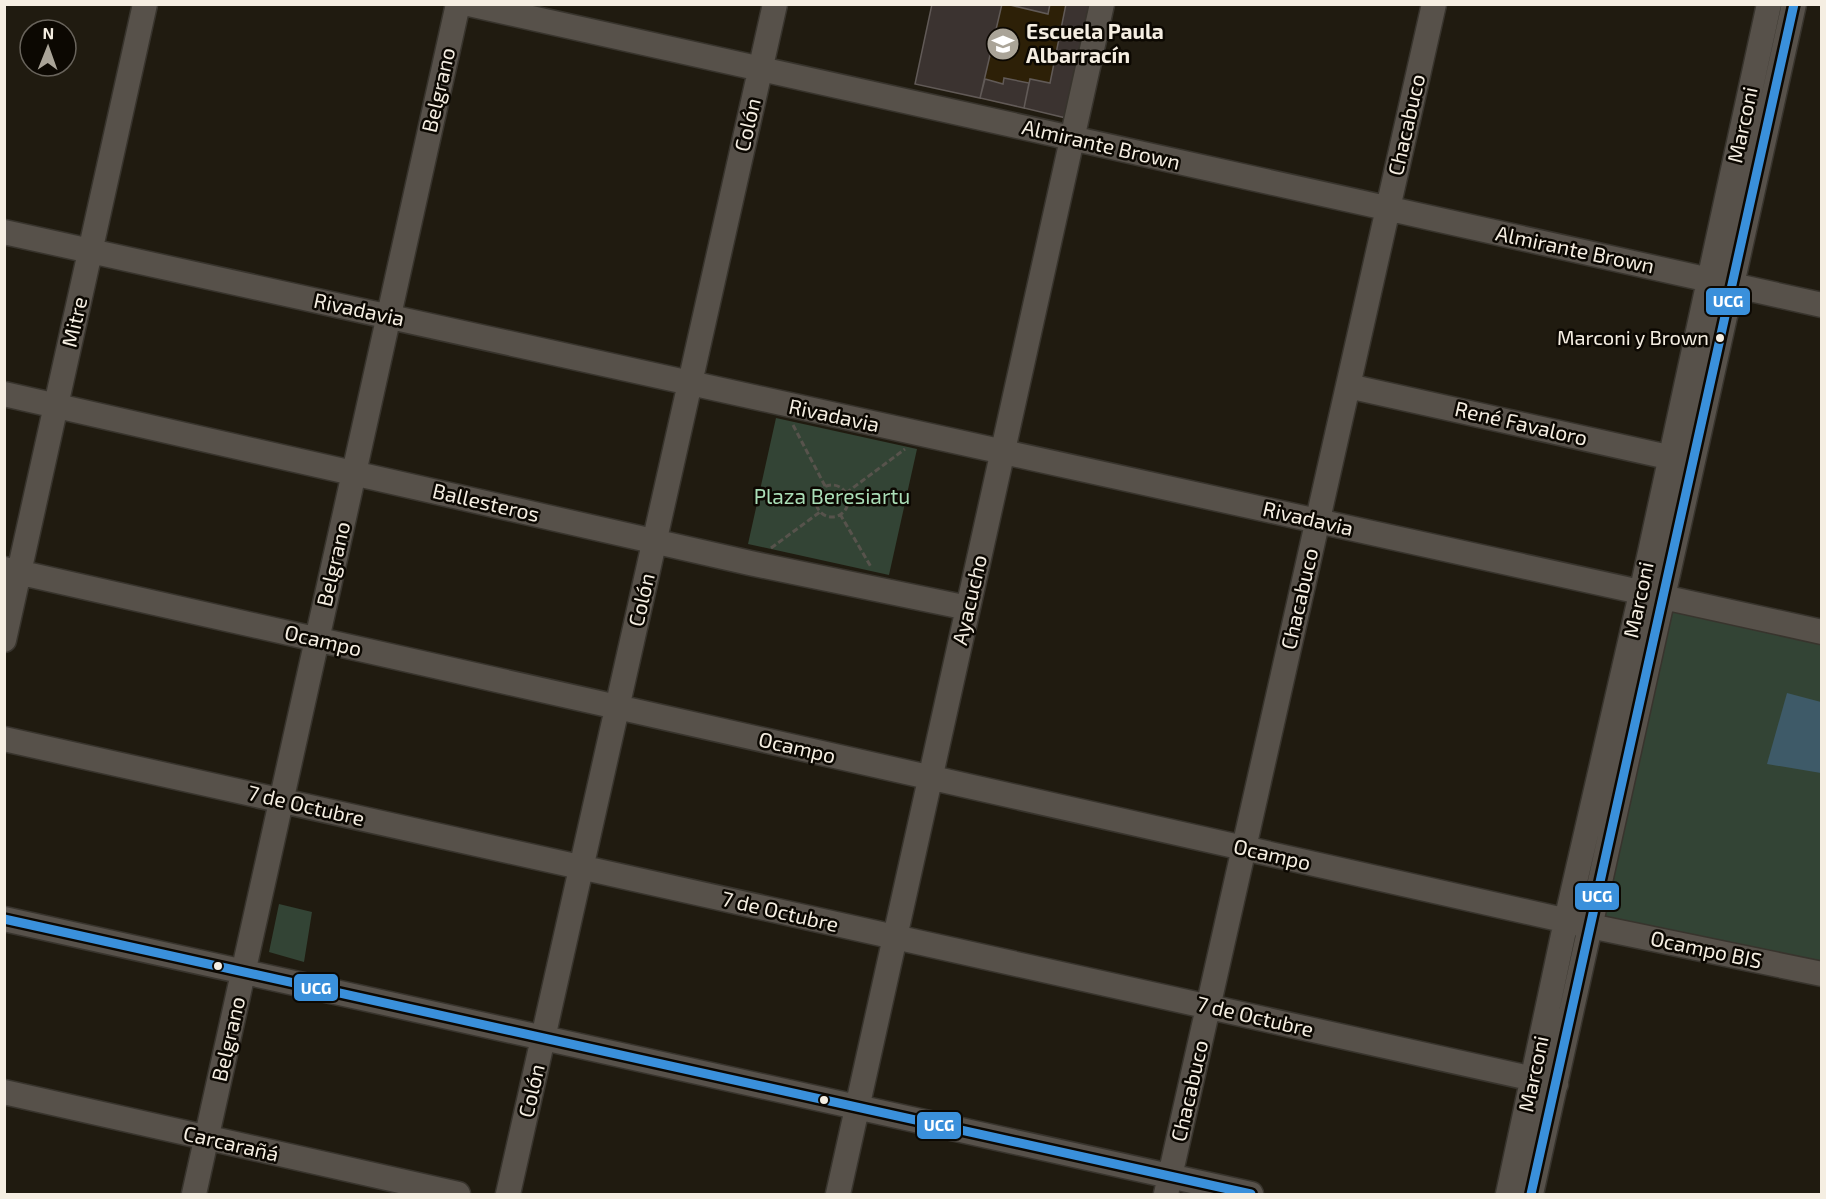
<svg xmlns="http://www.w3.org/2000/svg" width="1826" height="1199" font-family="'Exo 2',sans-serif">
<style>
.built{fill:#2d2007}
.green{fill:#334435}
.water{fill:#3e5a68}
.building{fill:#3b3330;stroke:#615a57;stroke-width:1.5}
.lines{fill:none;stroke-linecap:round;stroke-linejoin:round}
.minor-casing{stroke:#38342d;stroke-width:27}
.path{stroke:#57534c;stroke-width:3;stroke-dasharray:6 3;stroke-linecap:butt}
.minor{stroke:#57514a;stroke-width:24}
.bus-1-casing{stroke:#0c0802;stroke-width:14}
.bus-1{stroke:#3a90db;stroke-width:9}
.bus-dot{fill:#f5eee2;stroke:#0c0802;stroke-width:2}
.labels{text-anchor:middle;stroke-width:5;stroke-linejoin:round;paint-order:stroke}
.bus-label{font-size:20px;fill:#f5eee2;stroke:#0c0802;text-anchor:end}
.poi-label{font-size:21px;font-weight:bold;fill:#f5eee2;stroke:#0c0802;text-anchor:start}
.street-label{font-size:21px;fill:#f5eee2;stroke:#0c0802}
.park-label{font-size:21px;fill:#aadeb7;stroke:#0c0802}
.line-badge{stroke:#0c0802;stroke-width:2}
.badge-label{font-size:16px;text-anchor:middle;font-weight:bold;fill:#fff}
</style>
<rect width="100%" height="100%" fill="#201b10"/>
<path class="built" d="M 932,5 L 1091,5 L 1066,118 L 915,84 Z"/>
<path class="green" d="M 776,418 L 917,449 L 889,575 L 748,544 Z
M 1663,597 L 1821,632 L 1821,974 L 1590,926 Z
M 279,904 L 312,912 L 304,962 L 269,952 Z"/>
<path class="water" d="M 1787,693 L 1821,702 L 1821,773 L 1767,764 Z"/>
<path class="building" d="M 932,4 L 1002,4 L 980,98 L 915,84 Z
M 1006,4 L 1050,4 L 1048,14 Z
M 1066,4 L 1091,4 L 1066,118 L 1024,108 L 1030,79 L 1050,83 Z
M 1004,78 L 1029,83 L 1024,108 L 980,98 L 985,79 L 1003,84 Z"/>
<g class="lines">
<g class="minor-casing">
<path id="minor" d="M 469,4 L 1822,305
M 4,232 L 1822,632
M 1348,386 L 1686,461
M 4,394 L 750,563 L 968,608
M 4,569 L 1590,926 L 1822,974
M 4,640 L 145,4
M 4,739 L 1556,1084
M 4,919 L 1251,1194
M 4,1092 L 458,1194
M 194,1194 L 458,4
M 508,1194 L 775,4
M 838,1194 L 1102,4
M 1166,1194 L 1434,4
M 1508,1194 L 1566,921 L 1641,594 L 1769,4
M 1531,1194 L 1794,4"/>
</g>
<path class="path" d="M 793,425 L 825,486
M816 501a16 16 0 1 1 32 0a16 16 0 1 1-32 0Z
M 846,493 L 905,449
M 840,514 L 871,567
M 771,548 L 820,512"/>
<use href="#minor" class="minor"/>
<g class="bus-1-casing">
<path id="bus-1" d="M 4,919 L 1251,1194
M 1531,1194 L 1794,4"/>
</g>
<use href="#bus-1" class="bus-1"/>
</g>
<defs>
<g id="school-disc" transform="scale(1.725)"><circle r="9.5" fill="#aaa498" stroke="#0c0802"/><path d="M0-5L7-2L0 1L-7-2ZM-4 1L0 2.5L4 1V4Q0 6-4 4Z" fill="#fff"/></g>
</defs>
<g fill-rule="evenodd">
<use href="#school-disc" x="1003" y="44"/>
</g>
<g class="bus-dot">
<circle cx="1720" cy="338" r="5"/>
<circle cx="218" cy="966" r="5"/>
<circle cx="824" cy="1100" r="5"/>
</g>
<g class="labels">
<g class="bus-label">
<text x="1709" y="345">Marconi y Brown</text>
</g>
<g class="poi-label">
<text x="1026" y="39">Escuela Paula<tspan x="1026" dy="24">Albarracín</tspan></text>
</g>
<g class="street-label">
<text transform="translate(439 90) rotate(-77)" y="7">Belgrano</text>
<text transform="translate(748 125) rotate(-77)" y="7">Colón</text>
<text transform="translate(1407 125) rotate(-77)" y="7">Chacabuco</text>
<text transform="translate(1743 125) rotate(-78)" y="7">Marconi</text>
<text transform="translate(1101 145) rotate(13)" y="7">Almirante Brown</text>
<text transform="translate(1575 250) rotate(12)" y="7">Almirante Brown</text>
<text transform="translate(359 310) rotate(12)" y="7">Rivadavia</text>
<text transform="translate(75 322) rotate(-77)" y="7">Mitre</text>
<text transform="translate(834 416) rotate(12)" y="7">Rivadavia</text>
<text transform="translate(1521 424) rotate(13)" y="7">René Favaloro</text>
<text transform="translate(486 503) rotate(13)" y="7">Ballesteros</text>
<text transform="translate(1308 519) rotate(13)" y="7">Rivadavia</text>
<text transform="translate(334 564) rotate(-77)" y="7">Belgrano</text>
<text transform="translate(1300 599) rotate(-77)" y="7">Chacabuco</text>
<text transform="translate(642 600) rotate(-77)" y="7">Colón</text>
<text transform="translate(970 600) rotate(-77)" y="7">Ayacucho</text>
<text transform="translate(1639 600) rotate(-78)" y="7">Marconi</text>
<text transform="translate(323 641) rotate(13)" y="7">Ocampo</text>
<text transform="translate(797 748) rotate(13)" y="7">Ocampo</text>
<text transform="translate(306 806) rotate(13)" y="7">7 de Octubre</text>
<text transform="translate(1272 855) rotate(13)" y="7">Ocampo</text>
<text transform="translate(780 912) rotate(13)" y="7">7 de Octubre</text>
<text transform="translate(1706 950) rotate(12)" y="7">Ocampo BIS</text>
<text transform="translate(1255 1017) rotate(13)" y="7">7 de Octubre</text>
<text transform="translate(229 1039) rotate(-77)" y="7">Belgrano</text>
<text transform="translate(1534 1074) rotate(-78)" y="7">Marconi</text>
<text transform="translate(532 1091) rotate(-77)" y="7">Colón</text>
<text transform="translate(1190 1091) rotate(-77)" y="7">Chacabuco</text>
<text transform="translate(231 1144) rotate(13)" y="7">Carcarañá</text>
</g>
<g class="park-label">
<text x="832" y="504">Plaza Beresiartu</text>
</g>
</g>
<g class="line-badge">
<rect x="1705" y="287" width="46" height="29" rx="6" fill="#3a90db"/>
<rect x="1574" y="882" width="46" height="29" rx="6" fill="#3a90db"/>
<rect x="293" y="973" width="46" height="29" rx="6" fill="#3a90db"/>
<rect x="916" y="1111" width="46" height="29" rx="6" fill="#3a90db"/>
</g>
<g class="badge-label">
<text x="1728" y="307">UCG</text>
<text x="1597" y="902">UCG</text>
<text x="316" y="994">UCG</text>
<text x="939" y="1131">UCG</text>
</g>
<rect width="1826" height="1199" fill="none" stroke="#f5eee2" stroke-width="12"/>
<g transform="translate(48 48) rotate(1)"><circle r="28" fill="#0c0802" stroke="#69645c" stroke-width="1.5"/>
<path d="M0-4.5L10 22L0 15L-10 22Z" fill="#aaa498"/>
<text y="-9" font-size="16" font-weight="bold" text-anchor="middle" fill="#f5eee2">N</text>
</g>
</svg>
